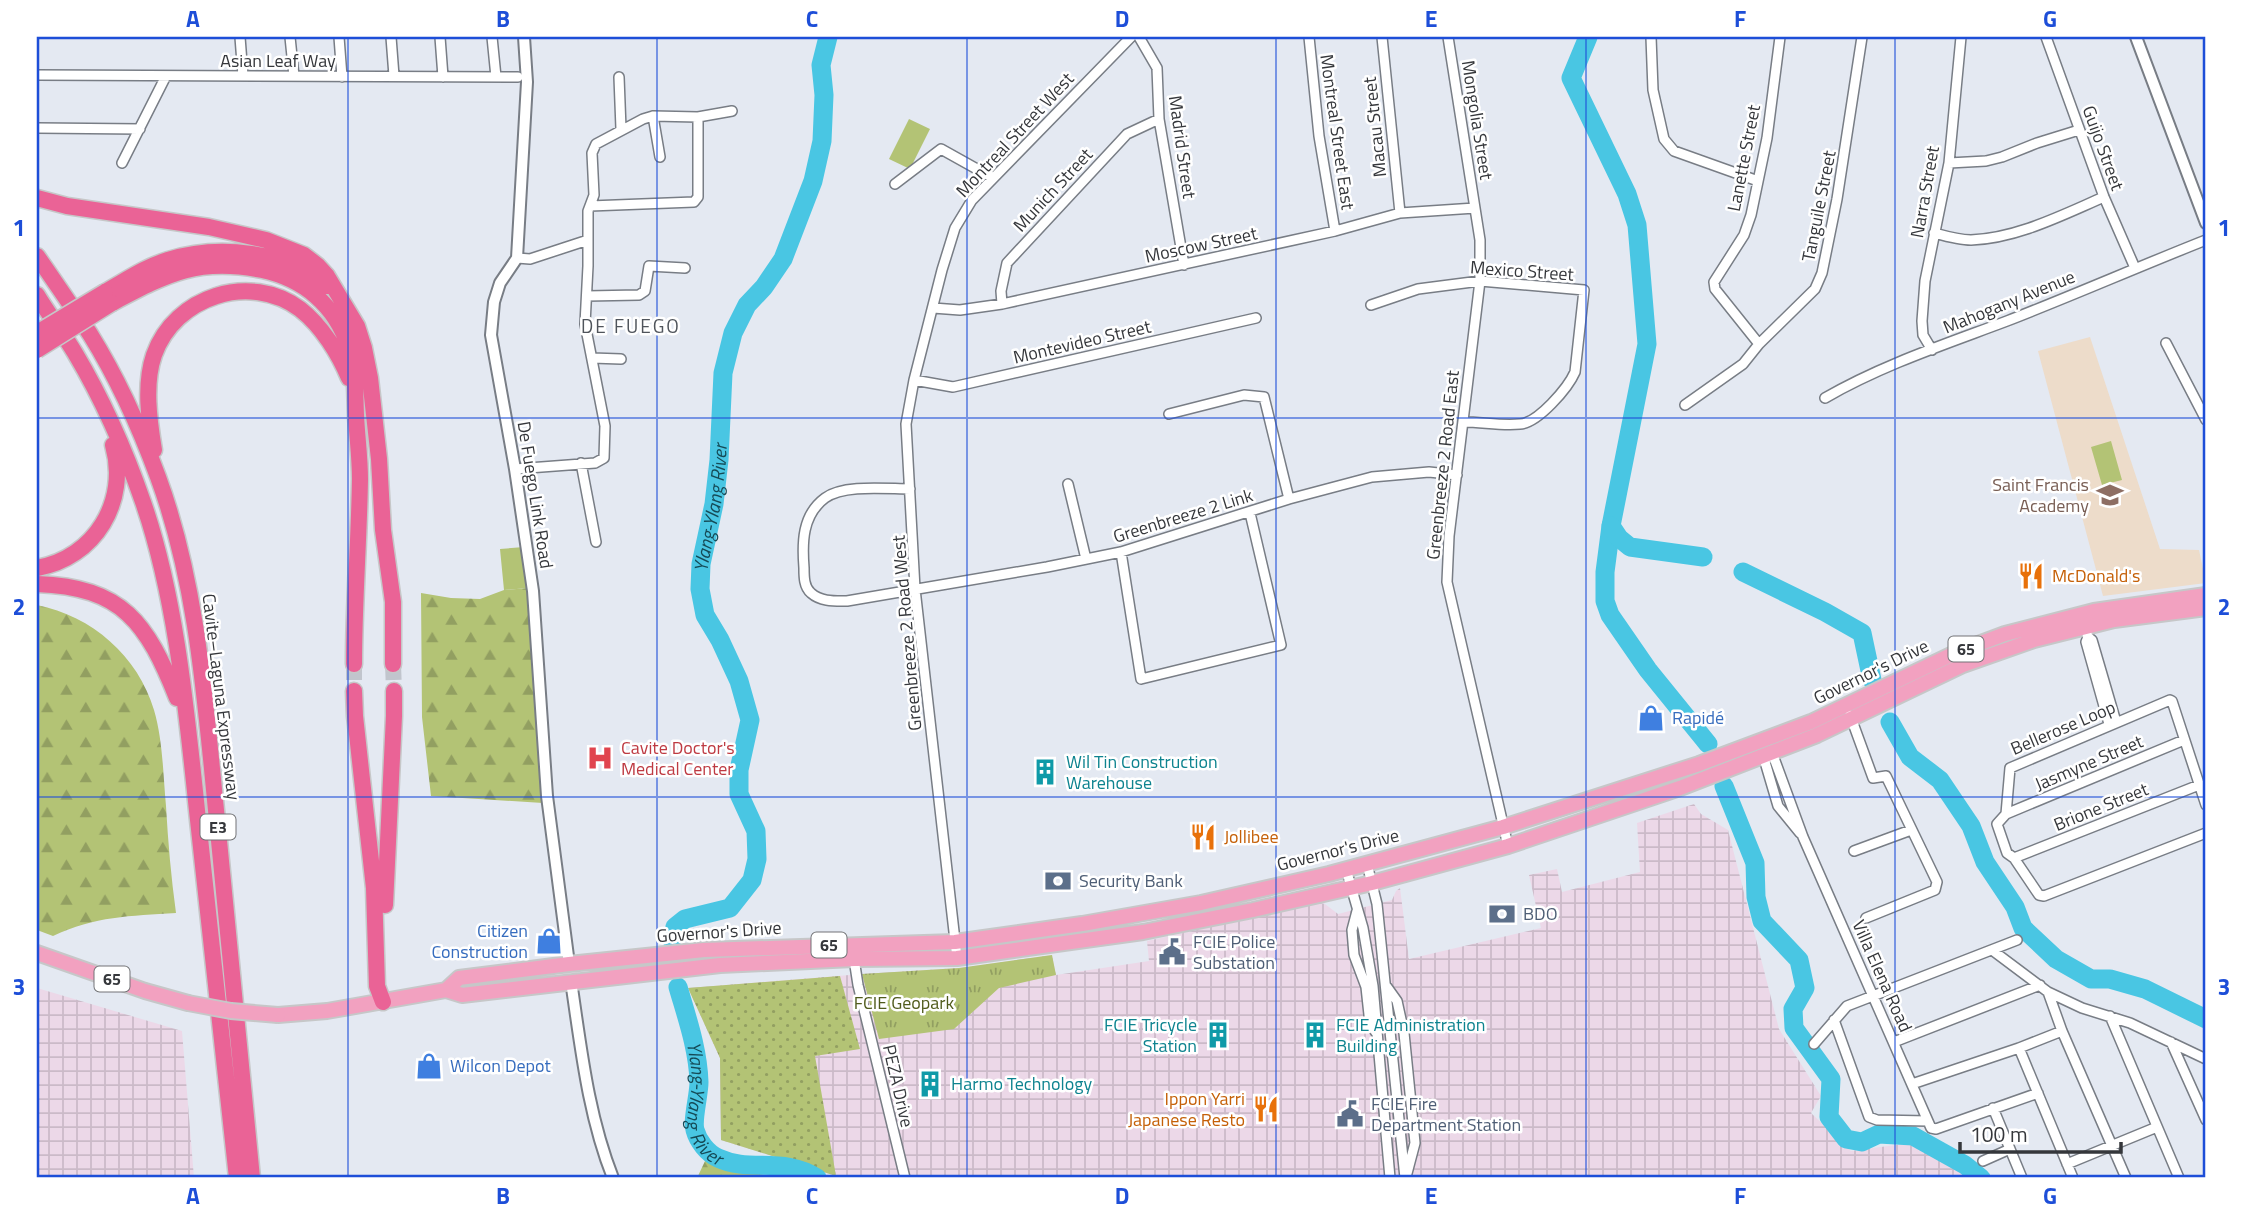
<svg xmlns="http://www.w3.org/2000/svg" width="2243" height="1215" font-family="'Titillium Web',sans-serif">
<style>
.industrial{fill:url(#industrial-grid)}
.education{fill:#eddcca}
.grass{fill:url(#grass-dots)}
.forest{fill:url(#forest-firs)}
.park{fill:url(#park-tufts)}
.pitch{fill:#b3c375}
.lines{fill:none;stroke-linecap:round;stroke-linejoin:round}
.river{stroke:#49c6e3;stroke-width:19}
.motorway-tunnel{stroke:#c1c5cd;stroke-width:16;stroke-dasharray:16 8;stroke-linecap:butt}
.minor-casing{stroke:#787d85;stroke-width:12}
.tertiary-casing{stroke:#787d85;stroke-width:14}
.primary-casing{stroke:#c6c7c8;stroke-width:18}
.motorway-casing{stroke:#c6c7c8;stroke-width:19}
.minor{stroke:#fff;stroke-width:9}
.tertiary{stroke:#fff;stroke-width:10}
.primary{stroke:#f2a1c0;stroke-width:14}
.motorway{stroke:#ea6396;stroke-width:16}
.primary-bridge-casing{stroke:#c6c7c8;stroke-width:18;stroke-linecap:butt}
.motorway-bridge-casing{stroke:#c6c7c8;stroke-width:19;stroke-linecap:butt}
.primary-bridge{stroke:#f2a1c0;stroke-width:14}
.motorway-bridge{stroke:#ea6396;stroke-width:16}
.grid{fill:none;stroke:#1d4ed8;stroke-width:2;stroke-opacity:0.55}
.labels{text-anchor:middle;stroke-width:5;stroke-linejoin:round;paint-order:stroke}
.shield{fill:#fff;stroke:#727376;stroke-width:2}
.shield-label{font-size:16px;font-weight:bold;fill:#35373b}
.street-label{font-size:18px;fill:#35373b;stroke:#fff}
.education-label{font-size:18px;fill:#785e54;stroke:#fff;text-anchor:end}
.food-label{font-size:18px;fill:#c56008;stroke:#fff;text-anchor:start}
.shop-label{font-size:18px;fill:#366cbe;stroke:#fff;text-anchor:start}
.health-label{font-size:18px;fill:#be3a42;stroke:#fff;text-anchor:start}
.culture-label{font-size:18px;fill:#0d838f;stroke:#fff;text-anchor:start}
.service-label{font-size:18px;fill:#4e5e75;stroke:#fff;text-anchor:start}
.park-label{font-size:18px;fill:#505b1c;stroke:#fff}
.neighbourhood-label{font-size:19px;letter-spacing:2px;fill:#4f545b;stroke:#fff}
.water-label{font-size:19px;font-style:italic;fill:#154a56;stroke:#fff}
.neatline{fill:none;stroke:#1d4ed8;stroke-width:2.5}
.grid-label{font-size:23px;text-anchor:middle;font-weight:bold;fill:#1d4ed8}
</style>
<defs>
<pattern id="industrial-grid" width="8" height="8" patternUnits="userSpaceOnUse" patternTransform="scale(1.75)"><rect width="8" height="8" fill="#ecd8e8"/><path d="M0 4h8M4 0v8" fill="none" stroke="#cbbac8"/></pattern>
<pattern id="grass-dots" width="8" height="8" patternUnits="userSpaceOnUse" patternTransform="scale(1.75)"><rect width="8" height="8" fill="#b3c375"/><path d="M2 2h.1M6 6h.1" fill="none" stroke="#929f61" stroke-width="1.8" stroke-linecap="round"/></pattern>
<pattern id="forest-firs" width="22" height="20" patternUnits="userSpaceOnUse" patternTransform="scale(1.75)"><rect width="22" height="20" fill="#b3c375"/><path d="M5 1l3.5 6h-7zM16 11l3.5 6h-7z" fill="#929f61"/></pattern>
<pattern id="park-tufts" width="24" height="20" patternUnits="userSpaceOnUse" patternTransform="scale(1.75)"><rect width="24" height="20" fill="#b3c375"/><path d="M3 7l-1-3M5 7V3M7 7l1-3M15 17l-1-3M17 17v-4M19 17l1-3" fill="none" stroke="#929f61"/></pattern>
</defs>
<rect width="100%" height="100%" fill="#e4e9f2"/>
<path class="industrial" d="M 1694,804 L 1701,814 L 1728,830 L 1779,1029 L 1821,1096 L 1811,1113 L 1851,1151 L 1918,1142 L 1965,1175 L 1965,1178 L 837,1178 L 836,1176 L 721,1140 L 720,1058 L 688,988 L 862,974 L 959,968 L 1052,955 L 1056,975 L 1149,961 L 1147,941 L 1320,903 L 1325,904 L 1338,914 L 1392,900 L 1396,891 L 1400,888 L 1409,959 L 1541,928 L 1529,875 L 1557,869 L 1562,892 L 1640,872 L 1637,823 Z
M 37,988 L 182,1031 L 194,1178 L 37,1178 Z"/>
<path class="education" d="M 2090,337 L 2160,549 L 2199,550 L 2206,583 L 2103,596 L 2038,351 Z"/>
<path class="grass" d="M 840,976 L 860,1049 L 815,1056 L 836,1176 L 721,1140 L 720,1058 L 688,988 Z"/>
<path class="forest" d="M 528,588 L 543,803 L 431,796 L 422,717 L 421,593 L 451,598 L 480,599 L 504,590 Z
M 37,605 C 92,616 138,656 154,710 C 163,741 163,774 166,806 C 168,841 171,877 176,913 C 130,916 95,916 53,936 L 37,930 Z
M 706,1159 L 734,1170 L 784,1178 L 697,1178 Z"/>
<path class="park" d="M 1052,955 L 1056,975 L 999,988 L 954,1029 L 879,1039 L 862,974 L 959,968 Z"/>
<path class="pitch" d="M 909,119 L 930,129 L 910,169 L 889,159 Z
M 2111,441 L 2122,480 L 2102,485 L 2091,447 Z
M 524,547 L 528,588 L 504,590 L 500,549 Z"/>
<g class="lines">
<g class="river">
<path d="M 1588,37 L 1571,78 L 1627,194 L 1637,225 L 1647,344 L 1611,526 L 1605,572 L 1605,601 L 1610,615 L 1648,670 L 1708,744"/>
<path d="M 1611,526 L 1619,538 L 1630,547 L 1703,557"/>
<path d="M 1743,572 L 1825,612 L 1862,633 L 1872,680"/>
<path d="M 1890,722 L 1910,757 L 1940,780 L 1971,826 L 1985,862 L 2015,907 L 2023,928 L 2056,959 L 2091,979 L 2110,979 L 2145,989 L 2206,1019"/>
<path d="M 1724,786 L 1755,863 L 1756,897 L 1762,921 L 1799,960 L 1805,988 L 1793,1009 L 1794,1028 L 1831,1079 L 1829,1117 L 1846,1139 L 1862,1142 L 1879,1134 L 1913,1136 L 1965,1165 L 1981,1178"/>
<path id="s1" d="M 672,940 L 675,927 L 685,919 L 730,908 L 752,880 L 757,859 L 756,831 L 739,794 L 739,770 L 750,720 L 739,681 L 720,640 L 705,615 L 700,589 L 701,564 L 714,504 L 719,460 L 723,373 L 733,333 L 747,305 L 764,287 L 783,259 L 813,181 L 822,141 L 824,95 L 821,65 L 828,37"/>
<path id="s2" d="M 678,987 C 687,1018 698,1049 699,1082 C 699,1095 692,1120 695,1130 C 698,1141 707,1153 718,1158 C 750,1173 783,1156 817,1178"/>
</g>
<path class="motorway-tunnel" d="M 354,664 L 354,691
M 393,664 L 394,691"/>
<g class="minor-casing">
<path id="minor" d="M 240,37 L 243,76
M 290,37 L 294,76
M 339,37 L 342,77
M 391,37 L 394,76
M 440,37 L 443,77
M 492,37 L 496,77
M 1139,37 L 1157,68 L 1159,119 L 1184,265
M 1309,37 L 1319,136 L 1335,231
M 1382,37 L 1400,213
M 1448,37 L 1480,240 L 1480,281 L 1449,536 L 1447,582 L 1508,846
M 1651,37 L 1653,90 L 1664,139 L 1674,151 L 1758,181
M 2046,37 L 2104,197 L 2135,268
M 37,75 L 518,77
M 619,77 L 621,129
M 653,116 L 660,157
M 698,117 L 732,111
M 37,128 L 140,129
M 122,163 L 166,76
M 1949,163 L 1986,161 L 2002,157 L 2037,143 L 2079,130
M 895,184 L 941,149 L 993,178
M 1934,233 C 1945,236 1959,240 1971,240 C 2018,238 2062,215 2104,197
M 517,258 L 530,259 L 588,240
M 587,296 L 639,295 L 645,291 L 649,266 L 685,268
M 1002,304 L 1001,291 L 1007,263 L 1127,134 L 1159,119
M 1371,305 L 1418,289 L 1480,281 L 1584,290 L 1575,372 C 1568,388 1538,423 1520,424 C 1502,426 1482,422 1464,422
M 933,308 L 960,310 L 1002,304 L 1335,231 L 1400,213 L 1475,208
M 2166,343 L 2206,420
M 1759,344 L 1715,289 L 1714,282 L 1744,235 L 1751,215 L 1767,138 L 1780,37
M 1932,350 L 1923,335 L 1922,321 L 1925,281 L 1949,163 L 1961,37
M 592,358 L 621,359
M 914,380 L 953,387 L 1256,318
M 1825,398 C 1882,365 1946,344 2007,321 C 2074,295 2140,266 2206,240
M 1685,405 L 1743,364 L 1759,344 L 1815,289 L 1822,273 L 1837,199 L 1862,37
M 1169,414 L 1244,395 L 1264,397 L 1289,499
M 581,463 L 596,542
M 515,469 L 595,463 L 604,458 L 605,426 L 585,324 L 588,266 L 588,211 L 594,195 L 592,153 L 596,144 L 643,119 L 653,116 L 698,117 L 698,197 L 694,202 L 590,206
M 1068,484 L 1086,559
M 910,489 C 887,489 844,484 825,498 C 802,515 802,543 804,568 C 804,577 804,587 811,593 C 821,602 835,601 847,601 L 1047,567 L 1121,552 L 1289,499 L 1372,477 L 1429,472 L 1457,475
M 1121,552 L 1141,679 L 1281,645 L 1250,513
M 2084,625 L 2088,637 L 2086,642 L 2109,724
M 2088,637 L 2092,640 L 2116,722
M 1850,715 L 1873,778 L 1886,776 L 1937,882 L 1935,890 L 1866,918
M 1767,753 L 1774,758 L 1803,837 L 1931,1128 L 1936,1129 L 2038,1093
M 1767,754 L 1765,762 L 1778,806 L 1800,833
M 2206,805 L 2172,701 L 2170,700 L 2010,768 L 2006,814 L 1997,824 L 2007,853 L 2014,858 L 2039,895 L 2044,896 L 2206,833
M 2006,814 L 2184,740
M 1854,851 L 1911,830
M 2014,858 L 2199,785
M 1367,864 L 1377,904 L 1405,1178
M 1346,869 L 1363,928 L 1373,986 L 1390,1178
M 1357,911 L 1352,930 L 1354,955 L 1366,987 L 1370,1024 L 1377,1034
M 1992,950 L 2048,992 L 2082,1008 L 2130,1023 L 2206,1059
M 957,958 L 915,589 L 906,424 L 914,380 L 942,270 L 955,228 L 972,200 L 1131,37
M 854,959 L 858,985 L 905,1178
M 1387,987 L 1397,1001 L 1404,1033 L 1415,1143 L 1406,1177
M 2048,992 L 2062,1031 L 2126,1178
M 2110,1016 L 2179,1178
M 1834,1020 L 1869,1117 L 1877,1120 L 1928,1121
M 1894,1042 L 2040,985
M 2171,1042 L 2206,1120
M 1814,1044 L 1847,1006 L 2017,940
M 2019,1048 L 2073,1178
M 1912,1084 L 2019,1048 L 2062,1031
M 1993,1108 L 2022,1178
M 1983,1161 L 2010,1149
M 2067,1164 L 2157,1127"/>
</g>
<g class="tertiary-casing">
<path id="tertiary" d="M 524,37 L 527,82 L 517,258 L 500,283 L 494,302 L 491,335 L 515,469 L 533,591 L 547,796 L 569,964
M 2136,37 L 2206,223
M 571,981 C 581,1048 588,1115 613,1178"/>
</g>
<g class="primary-casing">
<path id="primary" d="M 37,953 L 145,991 L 188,1003
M 446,990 L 459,978 L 569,964 L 704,950 L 955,942 L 1082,924 L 1201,903 L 1329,874 L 1503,827 L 1699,764 L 1811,722 L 1957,652 L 2005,634 L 2094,611 L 2206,595
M 278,1015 L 327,1011 L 446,990 L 462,995 L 720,965 L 854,959 L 957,958 L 1143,932 L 1253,910 L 1372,883 L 1508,846 L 1680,788 L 1817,735 L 1963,665 L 2034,640 L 2114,620 L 2206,608"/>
</g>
<g class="motorway-casing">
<path id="motorway" d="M 37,198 L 67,206 L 209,227 L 266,240 L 304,255 L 317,265 L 327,276 L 357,326 L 364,348 L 370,378 L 379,459 L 383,530 L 393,602 L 393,664
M 37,256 C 55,282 73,308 90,334 C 118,379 140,428 158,477 C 197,583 205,699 216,810 C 228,933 240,1055 252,1178
M 105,292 C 125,281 145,267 168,260 C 219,244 285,251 327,286
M 37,295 C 49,315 63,333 75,353 C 103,400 125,450 143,502 C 177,600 187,717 198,820 C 211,939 224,1059 237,1178
M 112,303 C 167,274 198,257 262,270 C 304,279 335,305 349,347 C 356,368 355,393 356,415 C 357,436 360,458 360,479 C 359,541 354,602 354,664
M 154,450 C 149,420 144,384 154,355 C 175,296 250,272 300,309 C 322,326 339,354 349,378
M 37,568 C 95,558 129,501 113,445
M 37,584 C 123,587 147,623 177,698
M 354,691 L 355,716 L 374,888 L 377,986 L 383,1002
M 385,905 L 394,716 L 394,691"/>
</g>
<use href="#minor" class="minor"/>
<use href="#tertiary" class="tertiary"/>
<use href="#primary" class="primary"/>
<use href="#motorway" class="motorway"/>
<g class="primary-bridge-casing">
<path id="primary-bridge" d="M 188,1003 L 231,1011 L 278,1015"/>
</g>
<g class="motorway-bridge-casing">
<path id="motorway-bridge" d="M 37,333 L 105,292
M 37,350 L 112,303"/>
</g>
<use href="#primary-bridge" class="primary-bridge"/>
<use href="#motorway-bridge" class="motorway-bridge"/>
</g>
<path class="grid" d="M 348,37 L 348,1178M 657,37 L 657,1178M 967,37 L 967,1178M 1276,37 L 1276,1178M 1586,37 L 1586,1178M 1895,37 L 1895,1178M 37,418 L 2206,418M 37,797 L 2206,797"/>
<defs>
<g id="school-bare" transform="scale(2.1)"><path d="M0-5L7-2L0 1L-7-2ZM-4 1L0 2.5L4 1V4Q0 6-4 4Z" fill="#8d6e63" stroke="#fff" stroke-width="2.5" paint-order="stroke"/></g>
<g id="restaurant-bare" transform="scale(2.1)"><path d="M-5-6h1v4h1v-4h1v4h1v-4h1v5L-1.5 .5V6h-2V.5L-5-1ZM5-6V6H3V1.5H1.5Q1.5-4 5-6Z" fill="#e8710a" stroke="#fff" stroke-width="2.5" paint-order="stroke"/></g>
<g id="shop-bare" transform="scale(2.1)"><path d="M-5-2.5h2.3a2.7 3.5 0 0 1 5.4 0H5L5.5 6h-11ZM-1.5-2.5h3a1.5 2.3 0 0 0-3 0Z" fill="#3f7fe0" stroke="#fff" stroke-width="2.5" paint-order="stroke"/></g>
<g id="hospital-bare" transform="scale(2.1)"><path d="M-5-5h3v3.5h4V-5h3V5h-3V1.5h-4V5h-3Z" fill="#e0444e" stroke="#fff" stroke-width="2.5" paint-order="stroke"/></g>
<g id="building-bare" transform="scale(2.1)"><path d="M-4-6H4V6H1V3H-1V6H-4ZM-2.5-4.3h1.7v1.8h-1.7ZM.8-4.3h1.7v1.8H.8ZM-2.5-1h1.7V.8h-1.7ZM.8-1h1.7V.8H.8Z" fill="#0f9aa8" stroke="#fff" stroke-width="2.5" paint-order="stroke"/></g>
<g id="bank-bare" transform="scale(2.1)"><path d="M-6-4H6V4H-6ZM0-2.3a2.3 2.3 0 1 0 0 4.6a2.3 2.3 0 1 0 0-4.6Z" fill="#5c6f8a" stroke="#fff" stroke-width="2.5" paint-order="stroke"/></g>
<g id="civic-bare" transform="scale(2.1)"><path d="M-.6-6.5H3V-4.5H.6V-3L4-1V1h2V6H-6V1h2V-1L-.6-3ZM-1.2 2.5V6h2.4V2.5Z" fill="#5c6f8a" stroke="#fff" stroke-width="2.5" paint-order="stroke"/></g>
</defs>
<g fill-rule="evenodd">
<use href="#school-bare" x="2110" y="495"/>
<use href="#restaurant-bare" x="2031" y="576"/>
<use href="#shop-bare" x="1651" y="718"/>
<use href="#hospital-bare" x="600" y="758"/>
<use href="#building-bare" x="1045" y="772"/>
<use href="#restaurant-bare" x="1203" y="837"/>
<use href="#bank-bare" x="1058" y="881"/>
<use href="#bank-bare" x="1502" y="914"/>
<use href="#shop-bare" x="549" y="941"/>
<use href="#civic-bare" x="1172" y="952"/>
<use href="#building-bare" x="1218" y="1035"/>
<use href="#building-bare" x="1315" y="1035"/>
<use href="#shop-bare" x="429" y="1066"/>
<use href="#building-bare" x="930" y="1084"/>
<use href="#restaurant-bare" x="1266" y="1109"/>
<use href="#civic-bare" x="1350" y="1114"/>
</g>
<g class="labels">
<g class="shield">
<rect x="1948.5" y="636.5" width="35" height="25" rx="5"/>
<rect x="200.5" y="814.5" width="35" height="25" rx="5"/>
<rect x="811.5" y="932.5" width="35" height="25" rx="5"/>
<rect x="94.5" y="966.5" width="35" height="25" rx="5"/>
</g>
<g class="shield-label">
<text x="1966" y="655">65</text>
<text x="218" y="833">E3</text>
<text x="829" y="951">65</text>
<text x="112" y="985">65</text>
</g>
<g class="street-label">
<text x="278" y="67">Asian Leaf Way</text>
<text transform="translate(1477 120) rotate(81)" y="6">Mongolia Street</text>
<text transform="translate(1375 127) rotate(-96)" y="6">Macau Street</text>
<text transform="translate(1337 132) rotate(82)" y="6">Montreal Street East</text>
<text transform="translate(1015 135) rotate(-47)" y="6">Montreal Street West</text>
<text transform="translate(1182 147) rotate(82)" y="6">Madrid Street</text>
<text transform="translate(2103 148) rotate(70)" y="6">Guijo Street</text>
<text transform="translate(1744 158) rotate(-79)" y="6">Lanette Street</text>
<text transform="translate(1053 190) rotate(-47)" y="6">Munich Street</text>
<text transform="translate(1925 192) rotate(-80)" y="6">Narra Street</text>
<text transform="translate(1819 206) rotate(-79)" y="6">Tanguile Street</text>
<text transform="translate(1201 245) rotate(-12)" y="6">Moscow Street</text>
<text transform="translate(1522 271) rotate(4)" y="6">Mexico Street</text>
<text transform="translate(2009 302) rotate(-22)" y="6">Mahogany Avenue</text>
<text transform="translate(1082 342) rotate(-13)" y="6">Montevideo Street</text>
<text transform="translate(1443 465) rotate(-84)" y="6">Greenbreeze 2 Road East</text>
<text transform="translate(535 495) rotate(81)" y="6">De Fuego Link Road</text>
<text transform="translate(1183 516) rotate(-17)" y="6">Greenbreeze 2 Link</text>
<text transform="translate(907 633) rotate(-95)" y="6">Greenbreeze 2 Road West</text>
<text transform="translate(1871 672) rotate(-26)" y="6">Governor's Drive</text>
<text transform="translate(221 697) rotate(83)" y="6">Cavite–Laguna Expressway</text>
<text transform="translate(2063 728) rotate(-23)" y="6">Bellerose Loop</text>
<text transform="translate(2089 763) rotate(-23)" y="6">Jasmyne Street</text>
<text transform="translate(2101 807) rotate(-22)" y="6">Brione Street</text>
<text transform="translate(1338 850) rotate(-14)" y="6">Governor's Drive</text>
<text transform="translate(719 932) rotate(-4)" y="6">Governor's Drive</text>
<text transform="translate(1882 976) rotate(66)" y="6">Villa Elena Road</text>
<text transform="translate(898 1086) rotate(77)" y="6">PEZA Drive</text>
</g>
<g class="education-label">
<text x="2089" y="491">Saint Francis<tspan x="2089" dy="21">Academy</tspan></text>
</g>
<g class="food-label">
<text x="2052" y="582">McDonald's</text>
<text x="1224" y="843">Jollibee</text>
<text x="1245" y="1105" text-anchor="end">Ippon Yarri<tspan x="1245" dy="21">Japanese Resto</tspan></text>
</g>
<g class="shop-label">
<text x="1672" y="724">Rapidé</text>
<text x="528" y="937" text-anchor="end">Citizen<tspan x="528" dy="21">Construction</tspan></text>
<text x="450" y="1072">Wilcon Depot</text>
</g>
<g class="health-label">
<text x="621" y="754">Cavite Doctor's<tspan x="621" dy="21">Medical Center</tspan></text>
</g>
<g class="culture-label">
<text x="1066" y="768">Wil Tin Construction<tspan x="1066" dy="21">Warehouse</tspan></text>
<text x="1197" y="1031" text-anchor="end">FCIE Tricycle<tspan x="1197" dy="21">Station</tspan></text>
<text x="1336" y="1031">FCIE Administration<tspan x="1336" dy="21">Building</tspan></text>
<text x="951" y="1090">Harmo Technology</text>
</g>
<g class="service-label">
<text x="1079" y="887">Security Bank</text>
<text x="1523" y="920">BDO</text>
<text x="1193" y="948">FCIE Police<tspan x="1193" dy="21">Substation</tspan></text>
<text x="1371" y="1110">FCIE Fire<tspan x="1371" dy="21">Department Station</tspan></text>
</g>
<g class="park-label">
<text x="904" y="1009">FCIE Geopark</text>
</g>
<g class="neighbourhood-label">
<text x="631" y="333">DE FUEGO</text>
</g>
<g class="water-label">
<text dy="7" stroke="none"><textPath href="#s1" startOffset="497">Ylang-Ylang River</textPath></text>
<text dy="7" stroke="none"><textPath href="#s2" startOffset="122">Ylang-Ylang River</textPath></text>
</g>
</g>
<rect width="2243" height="1215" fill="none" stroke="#ffffff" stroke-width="77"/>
<path d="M1960 1142v10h161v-10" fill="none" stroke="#35373b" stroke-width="3.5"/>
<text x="1970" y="1142" font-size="21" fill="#35373b" stroke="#ffffff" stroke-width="5" paint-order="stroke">100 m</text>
<rect x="38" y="38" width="2166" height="1138" class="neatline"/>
<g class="grid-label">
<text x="193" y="27">A</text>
<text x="503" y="27">B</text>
<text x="812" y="27">C</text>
<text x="1122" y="27">D</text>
<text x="1431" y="27">E</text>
<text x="1740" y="27">F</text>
<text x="2050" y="27">G</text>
<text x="19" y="236">1</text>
<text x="2224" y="236">1</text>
<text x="19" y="615">2</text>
<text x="2224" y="615">2</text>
<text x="19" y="995">3</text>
<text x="2224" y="995">3</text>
<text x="193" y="1204">A</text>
<text x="503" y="1204">B</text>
<text x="812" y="1204">C</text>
<text x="1122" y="1204">D</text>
<text x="1431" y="1204">E</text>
<text x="1740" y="1204">F</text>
<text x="2050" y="1204">G</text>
</g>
</svg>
